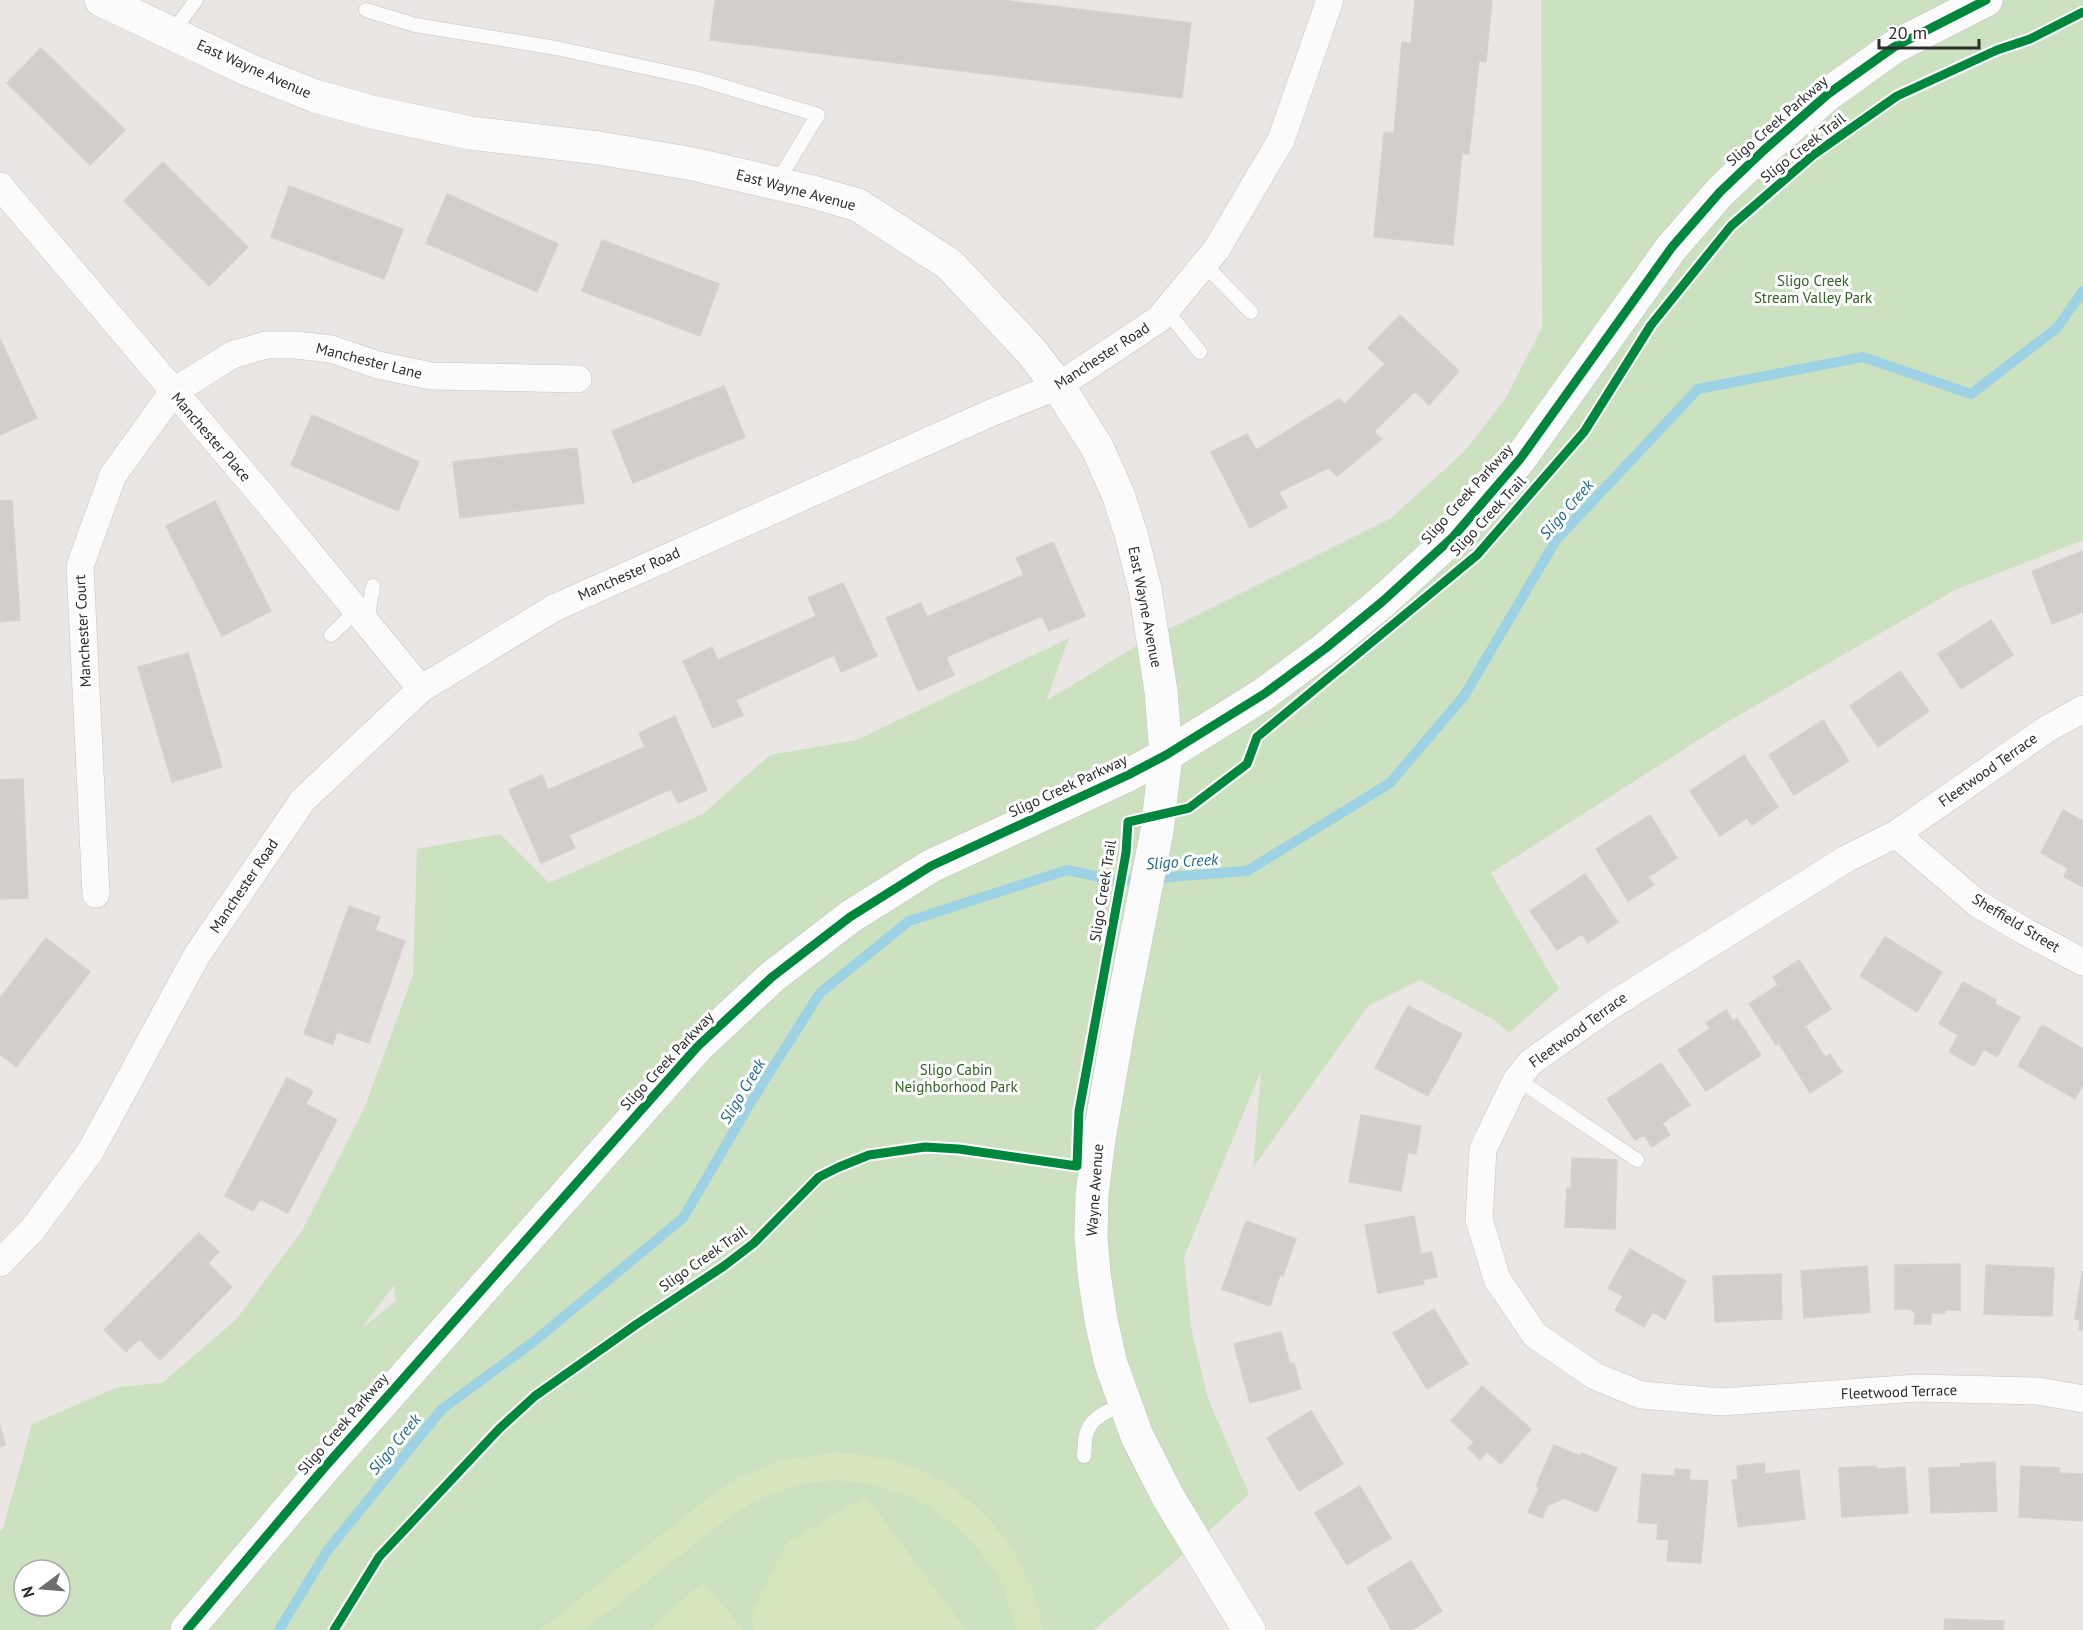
<svg xmlns="http://www.w3.org/2000/svg" width="2083" height="1630" font-family="'PT Sans',sans-serif">
<style>
.green{fill:#cce1bf;fill-rule:evenodd}
.pitch{fill:#d5e5bd}
.lines{fill:none;stroke-linecap:round;stroke-linejoin:round}
.stream{stroke:#9dd1e4;stroke-width:10}
.building{fill:#d1cecc;stroke:#d4d2cf;stroke-width:1.5}
.lane-casing{stroke:#c6c4c5;stroke-width:15}
.street-casing{stroke:#c6c4c5;stroke-width:28}
.secondary-casing{stroke:#c6c4c5;stroke-width:34}
.lane{stroke:#fcfbfb;stroke-width:14}
.street{stroke:#fcfbfb;stroke-width:27}
.secondary{stroke:#fcfbfb;stroke-width:33}
.cycleway-casing{stroke:#fff;stroke-width:13}
.cycleway{stroke:#00873e;stroke-width:9}
.labels{text-anchor:middle;stroke-width:6;stroke-linejoin:round;paint-order:stroke}
.street-label{font-size:15px;fill:#2c2c2c;stroke:#fff}
.park-label{font-size:15px;fill:#2e6321;stroke:#fff}
.water-label{font-size:16px;font-style:italic;fill:#1a6792;stroke:#fff}
</style>
<rect width="100%" height="100%" fill="#e9e6e3"/>
<path class="green" d="M 1541,0 L 2083,0 L 2083,540 L 1955,590 L 1722,725 L 1491,873 L 1559,989 L 1509,1033 L 1494,1020 L 1420,980 L 1368,1006 L 1253,1168 L 1261,1071 L 1184,1257 L 1191,1327 L 1207,1396 L 1249,1494 L 1178,1559 L 1094,1630 L 0,1630 L 0,1531 L 3,1529 L 32,1424 L 118,1387 L 162,1383 L 236,1320 L 303,1229 L 364,1109 L 413,975 L 417,849 L 500,834 L 549,883 L 703,814 L 770,755 L 857,740 L 1069,638 L 1046,701 L 1143,642 L 1391,518 L 1465,451 L 1505,399 L 1542,328 ZM 394,1285 L 396,1301 L 361,1329 ZM 24,1570 L 60,1570 L 60,1606 L 24,1606 Z"/>
<path class="pitch" d="M 836,1453 C 856,1454 876,1456 895,1461 C 972,1482 1031,1553 1043,1630 L 1016,1630 C 1011,1611 1006,1591 996,1574 C 953,1503 866,1462 784,1489 C 765,1496 749,1505 731,1516 L 585,1630 L 540,1630 L 718,1490 C 760,1465 788,1457 836,1453 Z
M 866,1496 L 966,1630 L 753,1630 L 752,1613 L 787,1542 Z
M 703,1582 L 744,1630 L 648,1630 Z"/>
<g class="lines">
<path class="stream" d="M 279,1630 L 327,1551 L 442,1409 L 532,1343 L 683,1218 L 754,1097 L 820,993 L 909,921 L 1067,870 L 1118,881 L 1247,871 L 1390,783 L 1464,696 L 1556,540 L 1698,389 L 1863,357 L 1971,394 L 2057,328 L 2083,291"/>
</g>
<path class="building" d="M 715,0 L 1002,0 L 1191,23 L 1182,98 L 710,40 Z
M 1415,0 L 1492,0 L 1486,62 L 1479,61 L 1469,154 L 1462,153 L 1453,245 L 1374,237 L 1384,132 L 1394,133 L 1402,42 L 1411,43 Z
M 41,48 L 125,130 L 90,165 L 7,83 Z
M 163,162 L 248,247 L 209,286 L 124,201 Z
M 289,186 L 403,229 L 384,279 L 271,237 Z
M 447,194 L 558,244 L 537,292 L 426,243 Z
M 602,240 L 719,284 L 700,336 L 582,291 Z
M 1400,315 L 1459,371 L 1429,405 L 1415,391 L 1374,432 L 1382,439 L 1337,476 L 1328,468 L 1279,492 L 1287,507 L 1250,528 L 1211,452 L 1247,434 L 1256,450 L 1339,399 L 1345,404 L 1385,364 L 1368,348 Z
M 0,339 L 37,418 L 0,435 Z
M 724,386 L 745,437 L 633,483 L 612,431 Z
M 312,415 L 419,462 L 398,511 L 291,465 Z
M 577,448 L 584,503 L 460,518 L 453,462 Z
M 12,500 L 20,620 L 0,622 L 0,501 Z
M 215,501 L 271,611 L 222,636 L 166,526 Z
M 1053,542 L 1085,616 L 1049,631 L 1042,616 L 946,657 L 954,675 L 918,691 L 886,618 L 921,603 L 927,617 L 1024,575 L 1016,558 Z
M 2083,551 L 2083,612 L 2052,624 L 2032,571 Z
M 843,583 L 877,656 L 841,672 L 834,655 L 736,700 L 743,715 L 713,728 L 683,661 L 712,647 L 718,660 L 816,616 L 808,598 Z
M 1991,620 L 2013,655 L 1961,689 L 1938,654 Z
M 188,653 L 222,767 L 172,782 L 138,667 Z
M 1900,671 L 1929,711 L 1878,747 L 1850,706 Z
M 675,716 L 707,790 L 678,803 L 671,789 L 569,835 L 575,848 L 541,863 L 509,790 L 542,775 L 548,790 L 645,747 L 639,733 Z
M 1823,720 L 1849,761 L 1794,795 L 1769,755 Z
M 1744,755 L 1778,807 L 1752,825 L 1747,818 L 1720,836 L 1690,791 Z
M 23,779 L 28,898 L 0,899 L 0,780 Z
M 2063,810 L 2083,821 L 2083,887 L 2064,877 L 2068,868 L 2041,853 Z
M 1650,815 L 1677,858 L 1648,877 L 1654,885 L 1628,901 L 1596,849 Z
M 1585,874 L 1618,922 L 1588,943 L 1582,934 L 1557,950 L 1530,911 Z
M 349,906 L 380,917 L 375,930 L 405,941 L 369,1043 L 337,1032 L 333,1044 L 304,1034 Z
M 1885,937 L 1942,972 L 1917,1012 L 1860,976 Z
M 46,938 L 90,972 L 16,1067 L 0,1054 L 0,998 Z
M 1799,960 L 1831,1009 L 1805,1026 L 1825,1057 L 1830,1054 L 1842,1072 L 1810,1093 L 1779,1043 L 1776,1045 L 1749,1004 L 1778,985 L 1773,977 Z
M 1963,982 L 1996,1000 L 1995,1004 L 2020,1017 L 1997,1057 L 1984,1049 L 1974,1066 L 1949,1052 L 1958,1035 L 1939,1024 Z
M 1408,1006 L 1462,1034 L 1428,1096 L 1375,1068 Z
M 1726,1010 L 1733,1021 L 1737,1018 L 1761,1055 L 1706,1091 L 1678,1050 L 1710,1029 L 1706,1023 Z
M 2042,1025 L 2083,1049 L 2083,1085 L 2075,1099 L 2018,1066 Z
M 1661,1063 L 1690,1105 L 1662,1123 L 1670,1135 L 1652,1147 L 1644,1135 L 1635,1140 L 1607,1099 Z
M 287,1078 L 313,1091 L 306,1104 L 337,1120 L 288,1213 L 260,1199 L 253,1211 L 225,1196 Z
M 1361,1115 L 1421,1126 L 1416,1154 L 1408,1152 L 1401,1191 L 1349,1182 Z
M 1572,1158 L 1617,1160 L 1615,1229 L 1565,1227 L 1567,1188 L 1571,1189 Z
M 1414,1216 L 1421,1254 L 1432,1252 L 1437,1277 L 1422,1280 L 1424,1284 L 1378,1293 L 1365,1225 Z
M 1246,1221 L 1296,1239 L 1283,1276 L 1280,1275 L 1270,1306 L 1222,1289 Z
M 199,1233 L 219,1252 L 208,1263 L 232,1287 L 160,1360 L 139,1339 L 126,1352 L 104,1330 Z
M 1630,1249 L 1686,1281 L 1665,1319 L 1653,1312 L 1644,1327 L 1615,1310 L 1623,1296 L 1608,1288 Z
M 1960,1264 L 1960,1310 L 1945,1310 L 1945,1313 L 1931,1313 L 1931,1324 L 1914,1324 L 1915,1312 L 1912,1312 L 1912,1309 L 1895,1309 L 1895,1265 Z
M 1986,1265 L 2054,1268 L 2052,1316 L 1984,1314 Z
M 1867,1266 L 1870,1312 L 1804,1318 L 1801,1271 Z
M 2082,1272 L 2083,1272 L 2083,1330 L 2079,1330 L 2080,1320 L 2075,1319 Z
M 1781,1274 L 1782,1319 L 1715,1322 L 1713,1276 Z
M 1434,1309 L 1468,1364 L 1427,1389 L 1393,1333 Z
M 1281,1332 L 1290,1364 L 1294,1363 L 1301,1389 L 1250,1403 L 1234,1344 Z
M 1482,1386 L 1531,1429 L 1501,1464 L 1487,1452 L 1480,1460 L 1468,1448 L 1474,1442 L 1451,1421 Z
M 1311,1411 L 1343,1464 L 1299,1491 L 1267,1438 Z
M 0,1425 L 5,1445 L 0,1447 Z
M 1554,1445 L 1580,1456 L 1582,1453 L 1617,1468 L 1597,1512 L 1564,1498 L 1547,1506 L 1542,1518 L 1528,1512 L 1539,1488 L 1536,1486 Z
M 1995,1462 L 1997,1511 L 1931,1513 L 1929,1468 L 1961,1467 L 1960,1464 Z
M 1764,1463 L 1765,1474 L 1799,1470 L 1805,1519 L 1738,1527 L 1732,1480 L 1738,1479 L 1737,1466 Z
M 1876,1466 L 1876,1469 L 1905,1467 L 1908,1513 L 1842,1517 L 1839,1468 Z
M 2021,1466 L 2060,1468 L 2059,1473 L 2083,1474 L 2083,1521 L 2019,1517 Z
M 1675,1469 L 1690,1470 L 1689,1480 L 1708,1481 L 1701,1563 L 1667,1561 L 1669,1540 L 1657,1539 L 1658,1524 L 1638,1522 L 1642,1474 L 1674,1476 Z
M 1360,1486 L 1391,1538 L 1347,1565 L 1315,1513 Z
M 1411,1561 L 1442,1611 L 1412,1630 L 1392,1630 L 1367,1588 Z
M 1945,1619 L 2004,1621 L 2003,1630 L 1944,1630 Z"/>
<g class="lines">
<g class="lane-casing">
<path id="lane" d="M 366,10 L 415,25 L 556,48 L 699,79 L 818,115 L 777,182
M 172,33 L 196,0
M 1204,264 L 1251,312
M 1166,310 L 1200,352
M 367,621 L 373,586
M 331,635 L 356,611
M 1517,1079 L 1637,1160
M 1084,1456 C 1085,1449 1084,1439 1087,1432 C 1091,1417 1112,1409 1125,1404"/>
</g>
<g class="street-casing">
<path id="street" d="M 0,186 L 266,500 L 421,689
M 2083,709 L 2047,729 L 1896,834 L 1846,859 L 1609,1007 L 1531,1062 L 1517,1079 L 1483,1149 L 1479,1219 L 1497,1279 L 1535,1335 L 1595,1376 L 1641,1395 L 1722,1402 L 1917,1388 L 2038,1391 L 2083,1399
M 1896,834 L 1978,904 L 2026,932 L 2083,962
M 96,894 L 80,566 L 113,475 L 173,392 L 232,355 L 266,345 L 296,345 L 331,349 L 378,365 L 431,376 L 578,379
M 0,1263 L 32,1230 L 90,1152 L 197,955 L 303,800 L 421,689 L 554,608 L 993,412 L 1058,386 L 1159,319 L 1216,250 L 1281,140 L 1330,0"/>
</g>
<g class="secondary-casing">
<path id="secondary" d="M 101,0 L 249,70 L 315,96 L 372,112 L 470,133 L 599,148 L 693,164 L 813,192 L 858,205 L 949,264 L 1031,351 L 1058,386 L 1097,447 L 1118,494 L 1131,534 L 1145,589 L 1161,691 L 1166,755 L 1157,831 L 1119,1024 L 1099,1139 L 1092,1195 L 1091,1237 L 1094,1273 L 1101,1320 L 1111,1364 L 1137,1436 L 1168,1497 L 1249,1630
M 187,1630 L 324,1468 L 697,1047 L 772,977 L 850,917 L 931,866 L 1128,775 L 1166,755 L 1264,694 L 1326,648 L 1383,601 L 1453,537 L 1520,459 L 1672,247 L 1720,192 L 1764,150 L 1828,94 L 1894,47 L 1986,0"/>
</g>
<use href="#lane" class="lane"/>
<use href="#street" class="street"/>
<use href="#secondary" class="secondary"/>
<g class="cycleway-casing">
<path id="cycleway" d="M 187,1630 L 324,1468 L 697,1047 L 772,977 L 850,917 L 931,866 L 1128,775 L 1166,755 L 1264,694 L 1326,648 L 1383,601 L 1453,537 L 1520,459 L 1672,247 L 1720,192 L 1764,150 L 1828,94 L 1894,47 L 1986,0
M 334,1630 L 379,1557 L 499,1429 L 535,1396 L 637,1324 L 724,1266 L 754,1243 L 819,1177 L 839,1167 L 869,1155 L 925,1147 L 959,1149 L 1077,1166 L 1079,1111 L 1126,853 L 1128,822 L 1189,808 L 1247,764 L 1257,737 L 1477,555 L 1584,432 L 1651,325 L 1731,226 L 1813,155 L 1897,96 L 1997,50 L 2030,39 L 2083,12"/>
</g>
<use href="#cycleway" class="cycleway"/>
</g>
<g class="labels">
<g class="street-label">
<text transform="translate(254 69) rotate(24)" y="5">East Wayne Avenue</text>
<text transform="translate(1777 121) rotate(-41)" y="5">Sligo Creek Parkway</text>
<text transform="translate(1803 148) rotate(-38)" y="5">Sligo Creek Trail</text>
<text transform="translate(796 190) rotate(15)" y="5">East Wayne Avenue</text>
<text transform="translate(1102 356) rotate(-33)" y="5">Manchester Road</text>
<text transform="translate(369 361) rotate(14)" y="5">Manchester Lane</text>
<text transform="translate(211 437) rotate(49)" y="5">Manchester Place</text>
<text transform="translate(1467 494) rotate(-48)" y="5">Sligo Creek Parkway</text>
<text transform="translate(1488 516) rotate(-47)" y="5">Sligo Creek Trail</text>
<text transform="translate(629 574) rotate(-24)" y="5">Manchester Road</text>
<text transform="translate(1145 607) rotate(79)" y="5">East Wayne Avenue</text>
<text transform="translate(83 631) rotate(-93)" y="5">Manchester Court</text>
<text transform="translate(1988 770) rotate(-35)" y="5">Fleetwood Terrace</text>
<text transform="translate(1068 786) rotate(-25)" y="5">Sligo Creek Parkway</text>
<text transform="translate(244 886) rotate(-56)" y="5">Manchester Road</text>
<text transform="translate(1103 891) rotate(-81)" y="5">Sligo Creek Trail</text>
<text transform="translate(2016 923) rotate(31)" y="5">Sheffield Street</text>
<text transform="translate(1578 1030) rotate(-36)" y="5">Fleetwood Terrace</text>
<text transform="translate(667 1061) rotate(-47)" y="5">Sligo Creek Parkway</text>
<text transform="translate(1095 1190) rotate(-86)" y="5">Wayne Avenue</text>
<text transform="translate(703 1259) rotate(-35)" y="5">Sligo Creek Trail</text>
<text transform="translate(1899 1392) rotate(-2)" y="5">Fleetwood Terrace</text>
<text transform="translate(343 1424) rotate(-49)" y="5">Sligo Creek Parkway</text>
</g>
<g class="park-label">
<text x="1813" y="286">Sligo Creek<tspan x="1813" dy="17">Stream Valley Park</tspan></text>
<text x="956" y="1075">Sligo Cabin<tspan x="956" dy="17">Neighborhood Park</tspan></text>
</g>
<g class="water-label">
<text transform="translate(1566 509) rotate(-49)" y="6">Sligo Creek</text>
<text transform="translate(1182 861) rotate(-4)" y="6">Sligo Creek</text>
<text transform="translate(742 1091) rotate(-59)" y="6">Sligo Creek</text>
<text transform="translate(394 1444) rotate(-51)" y="6">Sligo Creek</text>
</g>
</g>
<g transform="translate(42 1588) rotate(254)"><circle r="28" fill="#ffffff" stroke="#ababab" stroke-width="1.5"/>
<path d="M0-4.5L10 22L0 15L-10 22Z" fill="#6e6d6c"/>
<text y="-9" font-size="16" font-weight="bold" text-anchor="middle" fill="#2c2c2c">N</text>
</g>
<path d="M1879 39v9h100v-9" fill="none" stroke="#2c2c2c" stroke-width="3"/>
<text x="1888" y="39" font-size="18" fill="#2c2c2c" stroke="#ffffff" stroke-width="4.5" paint-order="stroke">20 m</text>
</svg>
